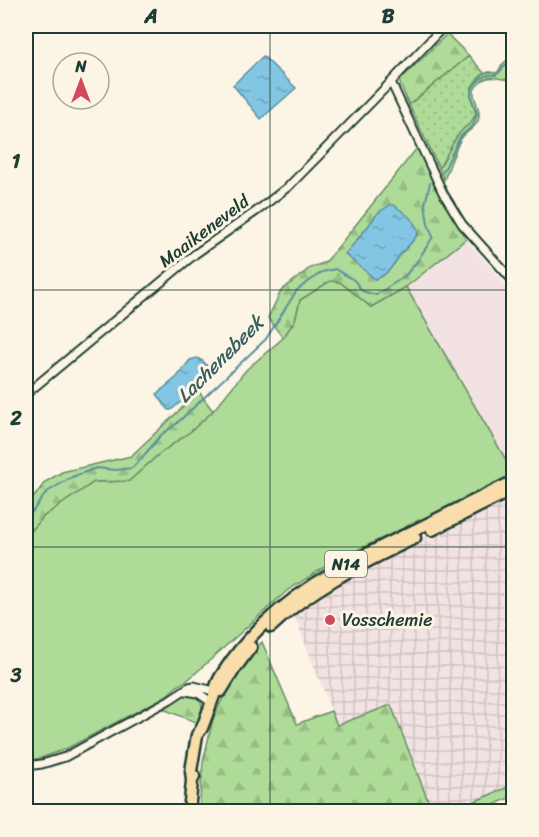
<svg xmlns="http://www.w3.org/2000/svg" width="539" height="837" font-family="Sriracha,sans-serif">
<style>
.built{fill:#f3e2e2}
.industrial{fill:url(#industrial-grid)}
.grass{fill:#afdb99;stroke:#678c66;stroke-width:1.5}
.forest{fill:url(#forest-firs);stroke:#678c66;stroke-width:1.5;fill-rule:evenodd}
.garden{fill:url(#garden-dots);stroke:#678c66;stroke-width:1.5}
.water{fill:url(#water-ripples);stroke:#5b8f9e;stroke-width:1.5}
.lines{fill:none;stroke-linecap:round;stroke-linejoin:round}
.stream{stroke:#5b8f9e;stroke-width:2}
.minor-casing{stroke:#1f3d34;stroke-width:11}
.primary-casing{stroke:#1f3d34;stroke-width:15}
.minor{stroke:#fcf5e5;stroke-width:7}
.primary{stroke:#f9deab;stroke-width:10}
.grid{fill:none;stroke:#1f3d34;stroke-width:1.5;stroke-opacity:0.55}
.poi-dot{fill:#d1495b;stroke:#fcf5e5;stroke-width:2}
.labels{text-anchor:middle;stroke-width:6;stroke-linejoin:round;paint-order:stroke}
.shield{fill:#fcf5e5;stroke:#617469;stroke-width:1.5}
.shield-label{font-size:16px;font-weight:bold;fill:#1f3d34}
.street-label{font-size:18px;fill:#1f3d34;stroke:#fcf5e5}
.poi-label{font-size:18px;fill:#1f3d34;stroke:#fcf5e5;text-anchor:start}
.water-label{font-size:20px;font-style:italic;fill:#385f60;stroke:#fcf5e5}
.neatline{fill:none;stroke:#1f3d34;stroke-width:2}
.grid-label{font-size:20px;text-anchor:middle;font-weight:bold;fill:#1f3d34}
</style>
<defs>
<pattern id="industrial-grid" width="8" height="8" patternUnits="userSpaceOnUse" patternTransform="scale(1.5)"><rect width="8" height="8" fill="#f3e2e2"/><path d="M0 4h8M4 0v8" fill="none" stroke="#d0c3c2"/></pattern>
<pattern id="forest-firs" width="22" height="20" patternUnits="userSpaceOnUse" patternTransform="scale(1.5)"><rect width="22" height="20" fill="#afdb99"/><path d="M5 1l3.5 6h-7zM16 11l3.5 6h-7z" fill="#96bd84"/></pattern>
<pattern id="garden-dots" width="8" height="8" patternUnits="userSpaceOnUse" patternTransform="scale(1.5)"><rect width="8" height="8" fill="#afdb99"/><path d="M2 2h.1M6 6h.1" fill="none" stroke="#96bd84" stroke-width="1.8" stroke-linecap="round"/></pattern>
<pattern id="water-ripples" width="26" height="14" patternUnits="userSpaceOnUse" patternTransform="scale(1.5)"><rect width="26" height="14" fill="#83c6e4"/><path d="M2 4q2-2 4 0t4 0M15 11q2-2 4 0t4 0" fill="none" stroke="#6ba2ba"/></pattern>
</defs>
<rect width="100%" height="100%" fill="#fcf5e5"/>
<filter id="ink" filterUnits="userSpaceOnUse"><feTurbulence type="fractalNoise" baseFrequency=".0167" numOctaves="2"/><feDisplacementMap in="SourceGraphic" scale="12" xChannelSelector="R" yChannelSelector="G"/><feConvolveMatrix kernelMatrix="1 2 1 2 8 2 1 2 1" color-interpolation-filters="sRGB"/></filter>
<g filter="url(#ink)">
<path class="built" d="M 466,239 L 513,293 L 513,472 L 406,287 Z"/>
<path class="industrial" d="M 513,490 L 513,785 L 473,802 L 454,811 L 432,811 L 391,705 L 337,725 L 294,615 L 344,580 Z"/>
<path class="grass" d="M 513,57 L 513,80 C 503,81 491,73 482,81 C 465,94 480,101 479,115 C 479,128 466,130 460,140 C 454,153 449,167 444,180 L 439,168 L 457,136 L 465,127 L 470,124 L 475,114 C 474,109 469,101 469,96 C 469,87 479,75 486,73 C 490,71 492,72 496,73 C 500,71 499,69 502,65 C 505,61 509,59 513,57 Z
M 330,281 L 340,282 L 371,307 L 406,287 L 513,472 L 513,477 L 336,560 L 288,590 L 189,679 L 176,687 L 166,696 L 66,749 L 38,759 L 26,759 L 26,537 L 44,516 L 94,482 L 129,481 L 159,454 L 191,431 L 213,411 L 246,370 L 283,338 L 295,320 L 300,300 Z
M 513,785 L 513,796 L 481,811 L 454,812 L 473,802 Z"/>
<path class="forest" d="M 447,34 L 469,56 L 409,105 L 399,81 Z
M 417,148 L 466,239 L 406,287 L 371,307 L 340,282 L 330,281 L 300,300 L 295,320 L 283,338 L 268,318 L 281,291 L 310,268 L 326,262 ZM 372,221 L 418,234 C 415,238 412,242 409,245 C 407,248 404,250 402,252 C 394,263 389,275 375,279 L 349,257 C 351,241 364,234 372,221 Z
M 199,392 L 213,411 L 191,431 L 159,454 L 129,481 L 94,482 L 44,516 L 26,537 L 26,508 L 45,482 L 62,472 L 131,456 Z
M 262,642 L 297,724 L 331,711 L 337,725 L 391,705 L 432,811 L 199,812 L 203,762 L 213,719 L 230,683 L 256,648 Z
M 185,694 L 198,696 C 205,705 201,713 198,723 L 163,709 L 168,703 Z"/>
<path class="garden" d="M 469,56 L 484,73 C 465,90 470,93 476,114 L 470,124 L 465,127 L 457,136 L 439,168 L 409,105 Z"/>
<path class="water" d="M 263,56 L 296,88 L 261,119 L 233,85 Z
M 390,205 L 394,205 C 404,213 417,220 418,234 C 415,238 412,242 409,245 C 407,248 404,250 402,252 C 395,262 388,276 375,279 L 345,254 C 353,245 361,236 369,225 C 372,221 374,217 378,213 C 381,210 386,208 390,205 Z
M 197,358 L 203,361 L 212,371 L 211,376 L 171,410 L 168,410 L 157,394 L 177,377 L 190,360 Z"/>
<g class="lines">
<path class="stream" d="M 443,172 L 460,137 L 473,125 L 477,114 C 476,108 471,100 471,95 C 472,82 485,73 496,75 C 504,70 502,64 514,60
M 26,520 L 47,492 L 72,477 L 96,468 L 116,470 L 132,468 L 141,459 L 161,435 L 176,424 L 266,339 L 297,290 L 322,272 L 335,269 L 354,280 L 362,291 L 376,295 L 405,276 L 418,260 L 433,237 L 428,224 L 425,204 L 430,183"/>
<g class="minor-casing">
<path id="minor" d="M 391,82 L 443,193 L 462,224 L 514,282
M 26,394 L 195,254 L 258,210 L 289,186 L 391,82 L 444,26
M 186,691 L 198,693 L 211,702
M 26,766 L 42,764 L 65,757 L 169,700 L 189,687 L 194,686 L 210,690 L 215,693"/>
</g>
<g class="primary-casing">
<path id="primary" d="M 432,530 L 506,493
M 271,627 C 312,587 364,563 415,538
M 221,691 L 234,670 L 251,647
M 192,781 L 191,771 L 197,735 L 202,728 L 215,693 C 215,682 225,670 231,661 C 277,598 343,565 411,532 C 445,515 479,498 514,481
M 189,812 L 192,781 L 194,776"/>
</g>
<use href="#minor" class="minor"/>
<use href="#primary" class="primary"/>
</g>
</g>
<path class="grid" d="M 270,26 L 270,812M 26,290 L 514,290M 26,547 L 514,547"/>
<circle class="poi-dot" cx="330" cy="620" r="6"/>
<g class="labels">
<rect class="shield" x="325" y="551" width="42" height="26" rx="4.5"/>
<g class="shield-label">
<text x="346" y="570">N14</text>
</g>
<g class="street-label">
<text transform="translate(204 231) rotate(-37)" y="6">Maaikeneveld</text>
</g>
<g class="poi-label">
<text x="342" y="626">Vosschemie</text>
</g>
<g class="water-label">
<text transform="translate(220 359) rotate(-45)" y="7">Lachenebeek</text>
</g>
</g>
<rect width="539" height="837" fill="none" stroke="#fcf5e5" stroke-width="66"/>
<g transform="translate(81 81)"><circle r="28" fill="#fcf5e5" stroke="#a4ab9e" stroke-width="1.5"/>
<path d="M0-4.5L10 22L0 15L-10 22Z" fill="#d1495b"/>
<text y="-9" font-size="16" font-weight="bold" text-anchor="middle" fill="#1f3d34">N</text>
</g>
<rect x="33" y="33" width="473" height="771" class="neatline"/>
<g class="grid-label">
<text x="151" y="23">A</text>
<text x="388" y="23">B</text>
<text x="16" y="168">1</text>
<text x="16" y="425">2</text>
<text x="16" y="682">3</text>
</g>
</svg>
